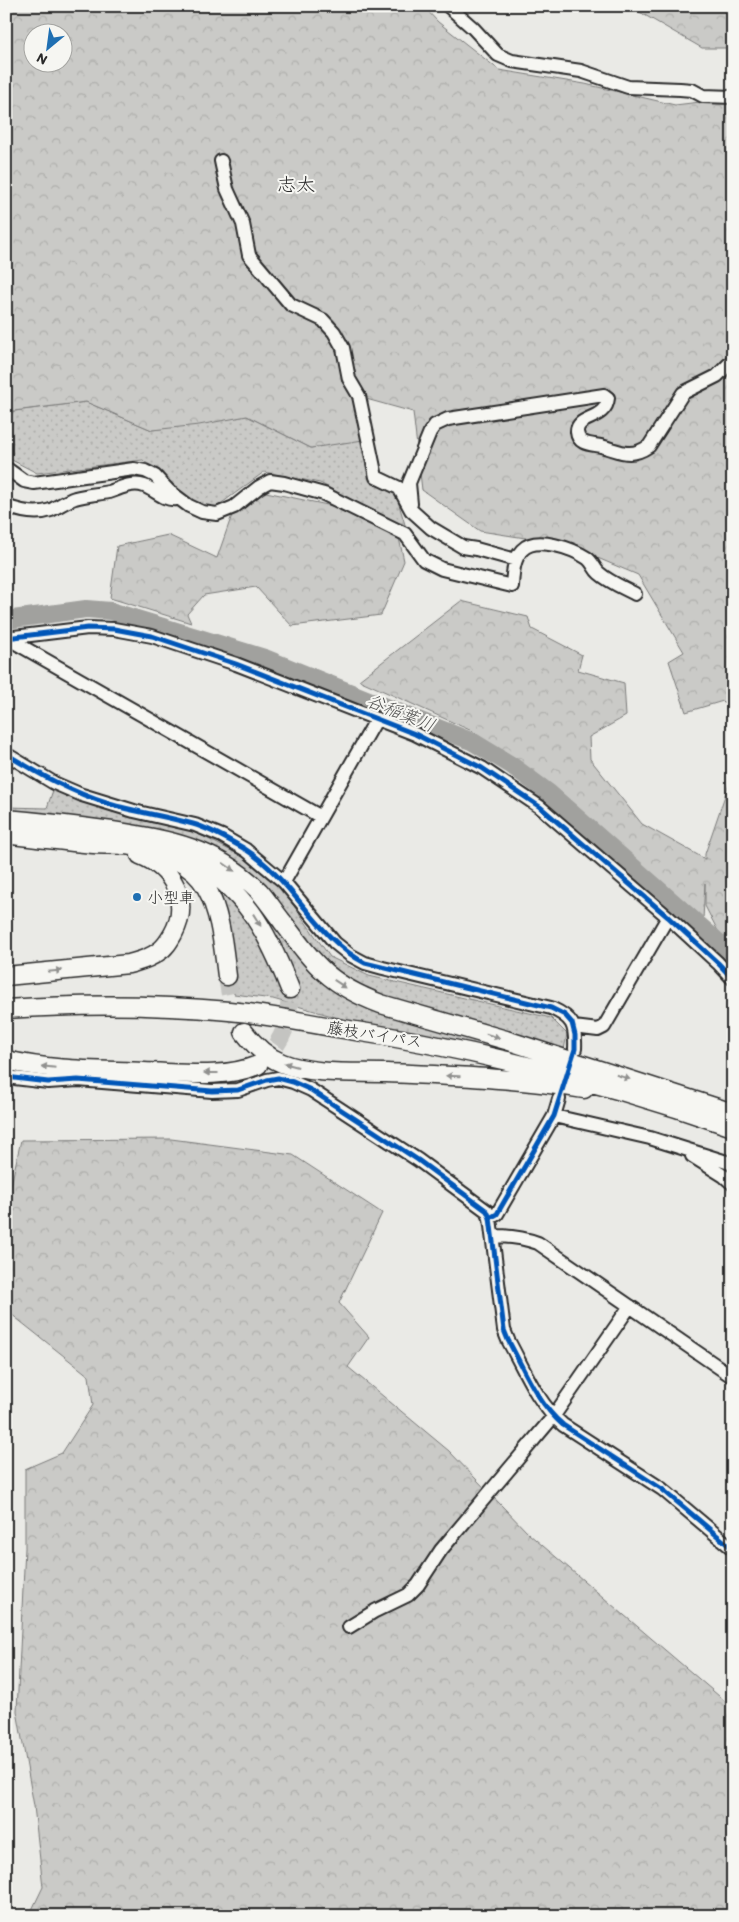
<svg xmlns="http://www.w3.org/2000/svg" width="739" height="1922" font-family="Itim,'Klee One',sans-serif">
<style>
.green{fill:url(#green-dots);stroke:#7a7a79}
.forest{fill:url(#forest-crowns);stroke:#7a7a79;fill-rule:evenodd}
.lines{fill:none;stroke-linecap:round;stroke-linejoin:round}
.river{stroke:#a1a19e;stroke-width:18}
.highway-tunnel{stroke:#c4c4c1;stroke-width:18;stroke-dasharray:18 9;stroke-linecap:butt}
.minor-casing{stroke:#2b2b2b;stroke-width:16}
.highway-casing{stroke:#2b2b2b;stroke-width:21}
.minor{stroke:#f6f6f2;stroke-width:12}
.highway{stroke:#f6f6f2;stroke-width:18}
.cycleway-casing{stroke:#f6f6f2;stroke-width:8}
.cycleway{stroke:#0057b8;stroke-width:5}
.oneway{fill:#90908e}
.poi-dot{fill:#1f6fb2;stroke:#f6f6f2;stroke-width:2}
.labels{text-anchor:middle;stroke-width:4;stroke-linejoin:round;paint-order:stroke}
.poi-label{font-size:16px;fill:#2b2b2b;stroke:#f6f6f2;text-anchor:start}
.street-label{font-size:16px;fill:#2b2b2b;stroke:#f6f6f2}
.water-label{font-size:18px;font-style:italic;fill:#545453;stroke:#f6f6f2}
.quarter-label{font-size:19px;fill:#2b2b2b;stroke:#f6f6f2}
</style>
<defs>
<pattern id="green-dots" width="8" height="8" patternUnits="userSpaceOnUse" patternTransform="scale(1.25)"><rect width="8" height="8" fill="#cacac7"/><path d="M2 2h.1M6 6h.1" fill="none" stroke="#aeaeab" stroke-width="1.8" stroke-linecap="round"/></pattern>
<pattern id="forest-crowns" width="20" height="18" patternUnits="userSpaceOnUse" patternTransform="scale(1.25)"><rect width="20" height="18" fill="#cacac7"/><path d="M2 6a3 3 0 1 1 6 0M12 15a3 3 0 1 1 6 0" fill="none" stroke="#aeaeab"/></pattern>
</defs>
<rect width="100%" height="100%" fill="#eaeae6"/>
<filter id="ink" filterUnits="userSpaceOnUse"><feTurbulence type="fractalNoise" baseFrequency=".02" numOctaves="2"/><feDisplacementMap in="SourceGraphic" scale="10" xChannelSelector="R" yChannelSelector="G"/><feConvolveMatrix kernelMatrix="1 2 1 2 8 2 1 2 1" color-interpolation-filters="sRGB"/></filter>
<g filter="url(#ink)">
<path class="green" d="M 86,402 L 152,430 L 247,416 L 311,448 L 358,436 L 394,488 L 406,528 L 320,483 L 264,472 L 215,508 L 194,505 L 143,460 L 37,473 L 6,457 L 6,412 Z
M 53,790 L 141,820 L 189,829 L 247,859 L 282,889 L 330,957 L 369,976 L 551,1018 L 567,1034 L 564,1050 L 356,988 L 321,963 L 234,864 L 6,815 L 6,807 L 47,808 Z
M 205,856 L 244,882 L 317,973 L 536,1053 L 541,1061 L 346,1020 L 273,999 L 234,994 L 225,929 L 212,888 L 223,884 L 294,989 Z"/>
<path class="forest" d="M 6,6 L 423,6 L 438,22 L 499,70 L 585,84 L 675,105 L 733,98 L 733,711 L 723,701 L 686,712 L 669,661 L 684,652 L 638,575 L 550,538 L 532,539 L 480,531 L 422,490 L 413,412 L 359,397 L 363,440 L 311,448 L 247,416 L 199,425 L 152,430 L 86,402 L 6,412 ZM 32,32 L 62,32 L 62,62 L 32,62 Z
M 629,6 L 733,6 L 733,48 L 702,48 Z
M 266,492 L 337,507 L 399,538 L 404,561 L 381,615 L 292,626 L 256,587 L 204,595 L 187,614 L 191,623 L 110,598 L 117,546 L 168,535 L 217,558 L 232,515 Z
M 461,601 L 528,617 L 532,629 L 582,655 L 578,670 L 624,683 L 626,716 L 589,737 L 590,759 L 642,824 L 705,859 L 705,854 L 733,772 L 733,947 L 719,933 L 705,906 L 705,883 L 703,919 L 550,786 L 472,731 L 359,680 Z
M 171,1139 L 293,1155 L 382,1213 L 339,1303 L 369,1337 L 348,1367 L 449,1451 L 529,1534 L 733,1708 L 733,1916 L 29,1916 L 43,1887 L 34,1806 L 17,1711 L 25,1548 L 25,1469 L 62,1453 L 93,1405 L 89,1376 L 6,1310 L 6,1208 L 21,1140 Z"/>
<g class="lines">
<path class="river" d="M 6,620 L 86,609 L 111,611 L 265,658 L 473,742 L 511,765 L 549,793 L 733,955"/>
<path class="highway-tunnel" d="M 227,976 C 230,997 233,1014 244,1032
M 258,1065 C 285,1040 289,1025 290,989"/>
<g class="minor-casing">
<path id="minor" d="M 448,6 L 473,28 L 498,55 L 512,61 L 581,71 L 628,87 L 680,89 L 692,90 L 703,96 L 733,97
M 221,161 L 227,189 L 243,224 L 249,255 L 291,305 L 323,320 L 334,332 L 343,348 L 349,379 L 359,396 L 376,477 L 399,488 L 411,510 L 431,528 L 463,547 L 476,549 L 516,560
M 6,468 L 24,481 L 34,483 L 134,469 L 145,471 L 155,476 L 169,491 L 189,506 L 202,512 L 217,514 L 234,507 L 259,487 L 270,481 L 284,483 L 324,494 L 405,534 L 424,560 L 442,569 L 512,586 C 513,573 513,560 522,550 C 536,535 573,549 587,558 C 593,562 594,569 599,573 C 609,582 624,588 635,594
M 411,504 L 409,483 L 430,432 L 435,425 L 448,419 L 604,395 L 608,398 C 606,421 576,415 577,432 C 578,445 592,444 601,446 C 620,451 630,459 649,446 L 683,393 L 717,376 L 733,360
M 6,506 C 19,511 37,515 51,510 C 59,506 66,501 75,498 C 86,495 98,494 109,492 C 116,490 123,486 131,485 C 150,481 159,501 176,499
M 6,638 L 88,628 L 114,629 L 152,636 L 236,664 L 415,734 L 482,768 L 540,807 L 668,917 L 718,963 L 733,979
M 7,638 L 321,817
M 6,754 L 54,783 L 82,795 L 134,811 L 195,825 L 222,836 L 246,850 L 284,882 L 335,943 L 350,955 L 365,963 L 383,968 L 551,1008 C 573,1018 576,1025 575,1049
M 284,882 L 376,720
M 574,1027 L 598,1030 L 604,1027 L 668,917
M 6,1077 L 48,1082 L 78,1080 L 212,1091 L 238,1090 L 267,1080 L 278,1078 L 293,1082 L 311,1090 L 418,1160 L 487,1211 L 490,1218 L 504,1330 L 508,1340 C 524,1369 537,1403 563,1425 L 662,1489 L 733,1549
M 554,1116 L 650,1138 L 733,1164
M 692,1156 L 724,1176 L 733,1184
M 490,1218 L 497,1214 L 554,1116 L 559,1099
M 493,1236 C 509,1236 522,1237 538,1243 L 733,1377
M 349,1627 L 375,1611 L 408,1595 L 418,1585 L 441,1550 L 553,1417 L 630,1306"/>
</g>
<g class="highway-casing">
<path id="highway" d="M 6,819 C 41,822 76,826 112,831 C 170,840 216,848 259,891 C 267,900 274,911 282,921 C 315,965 328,984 381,1004 L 506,1040 L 733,1113
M 6,834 C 35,838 65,841 94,844 C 109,845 125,844 139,847 C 164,852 193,864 206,887 C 221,914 223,946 227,976
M 188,855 C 246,893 265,926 290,989
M 6,976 L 129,964 C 139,961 149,959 158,952 C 165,948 169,941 173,934 C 191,901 173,868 140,855
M 6,1009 C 80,1004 156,1004 229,1011 C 266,1014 301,1022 337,1028 C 475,1049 602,1081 733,1127
M 244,1032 C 254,1045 266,1057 282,1063 C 312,1075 355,1072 387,1073 C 453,1076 518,1078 584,1089
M 6,1060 C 52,1071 98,1070 144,1072 C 181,1073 224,1079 258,1065"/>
</g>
<use href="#minor" class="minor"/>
<use href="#highway" class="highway"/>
<g class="cycleway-casing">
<path id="cycleway" d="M 6,638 L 88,628 L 114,629 L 152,636 L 236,664 L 415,734 L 482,768 L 540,807 L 668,917 L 718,963 L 733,979
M 6,754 C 39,774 71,792 109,804 C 136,812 165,816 193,824 C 211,829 229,840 245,849 C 294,880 316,938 365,963 L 551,1008 L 565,1015 L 572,1023 L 575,1035 L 575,1049 L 554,1116 L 497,1214 L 490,1218
M 6,1077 L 48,1082 L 78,1080 L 212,1091 L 238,1090 L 267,1080 L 278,1078 L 293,1082 L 311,1090 L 418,1160 L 487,1211 L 490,1218 L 504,1330 L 508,1340 C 524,1369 537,1403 563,1425 L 662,1489 L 733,1549"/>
</g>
<use href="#cycleway" class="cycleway"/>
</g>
<defs><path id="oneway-solid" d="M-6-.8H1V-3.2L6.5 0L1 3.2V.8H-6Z" transform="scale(1.25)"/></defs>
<g class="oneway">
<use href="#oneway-solid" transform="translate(229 867) rotate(35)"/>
<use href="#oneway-solid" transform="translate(257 920) rotate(58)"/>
<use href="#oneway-solid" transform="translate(55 971) rotate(-5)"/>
<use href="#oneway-solid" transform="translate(340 984) rotate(33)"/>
<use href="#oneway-solid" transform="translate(493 1036) rotate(17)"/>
<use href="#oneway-solid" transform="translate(291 1065) rotate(-165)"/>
<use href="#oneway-solid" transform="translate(48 1067) rotate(-174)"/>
<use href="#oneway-solid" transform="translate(211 1073) rotate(180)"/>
<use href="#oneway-solid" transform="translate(453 1076) rotate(-178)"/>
<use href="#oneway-solid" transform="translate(623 1077) rotate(17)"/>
</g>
</g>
<circle class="poi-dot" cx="137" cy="897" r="5"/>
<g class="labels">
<g class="poi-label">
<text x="147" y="903">小型車</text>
</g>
<g class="street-label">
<text transform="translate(375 1034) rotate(9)" y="6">藤枝バイパス</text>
</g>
<g class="water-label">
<text transform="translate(401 713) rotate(22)" y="6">谷稲葉川</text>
</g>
<g class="quarter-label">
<text x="296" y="191">志太</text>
</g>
</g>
<rect width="739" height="1922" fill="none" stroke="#f6f6f2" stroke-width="25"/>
<rect x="12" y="12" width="714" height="1897" fill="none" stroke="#2b2b2b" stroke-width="2" filter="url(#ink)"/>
<g transform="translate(48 48) rotate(209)"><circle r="24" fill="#f6f6f2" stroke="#a5a5a2"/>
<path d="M0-4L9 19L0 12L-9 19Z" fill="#1f6fb2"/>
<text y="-8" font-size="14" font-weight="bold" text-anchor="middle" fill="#2b2b2b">N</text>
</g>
</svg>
